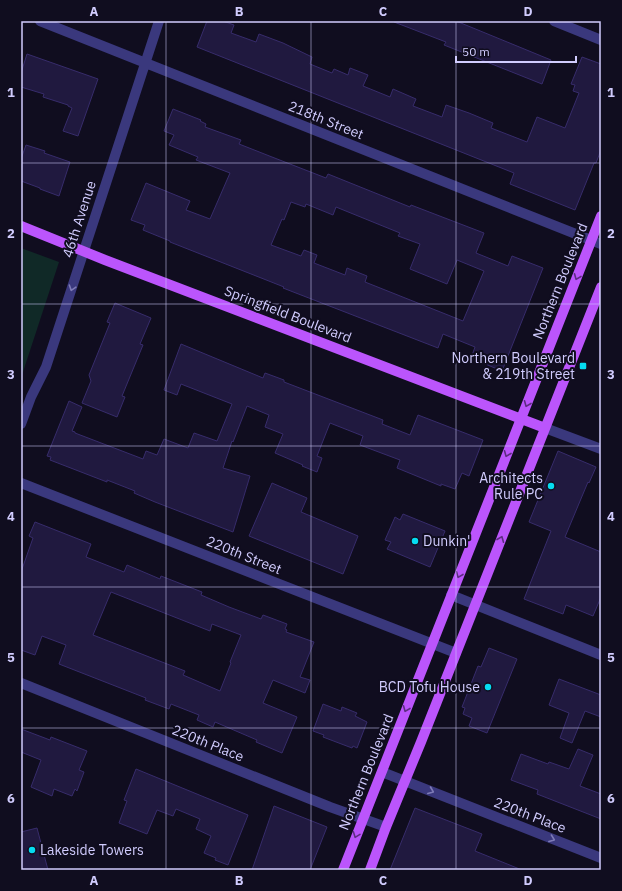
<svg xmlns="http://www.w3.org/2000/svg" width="622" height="891" font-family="'IBM Plex Sans',sans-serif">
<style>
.green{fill:#102927}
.building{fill:#20193f;stroke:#372c6b;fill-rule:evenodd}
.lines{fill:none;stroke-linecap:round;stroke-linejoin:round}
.minor{stroke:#3a387d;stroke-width:10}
.major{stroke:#bb55fc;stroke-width:10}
.oneway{stroke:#5d2d82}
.oneway2{stroke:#7e7bb7}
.grid{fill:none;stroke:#d1ccfe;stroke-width:1;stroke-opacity:0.55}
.poi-dot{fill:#05dcf1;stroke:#100d1f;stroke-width:1.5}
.labels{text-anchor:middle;stroke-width:4;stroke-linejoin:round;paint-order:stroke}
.street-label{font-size:14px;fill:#d1ccfe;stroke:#100d1f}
.poi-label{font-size:14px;fill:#d1ccfe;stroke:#100d1f;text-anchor:end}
.neatline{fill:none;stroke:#d1ccfe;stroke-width:1.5}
.grid-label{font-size:13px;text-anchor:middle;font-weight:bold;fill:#d1ccfe}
</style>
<rect width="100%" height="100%" fill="#100d1f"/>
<path class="green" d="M 21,248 L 59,262 L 21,378 Z"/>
<path class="building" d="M 207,21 L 223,21 L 234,25 L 231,33 L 256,42 L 259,34 L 283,43 L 312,57 L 310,64 L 332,73 L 334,69 L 348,75 L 350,68 L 368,75 L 363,86 L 390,97 L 393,89 L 416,99 L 413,106 L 442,117 L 446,105 L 469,113 L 493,123 L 491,128 L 527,142 L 537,117 L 565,128 L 579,93 L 573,91 L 575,85 L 571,84 L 582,57 L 601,64 L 601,150 L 596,163 L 594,163 L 575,210 L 510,184 L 514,173 L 197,47 Z
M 395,21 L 456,21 L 551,60 L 542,84 L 444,45 L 446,42 L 394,22 Z
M 27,54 L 98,79 L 78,136 L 63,131 L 72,108 L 68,106 L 68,105 L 43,97 L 44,94 L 21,87 L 21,73 Z
M 173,109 L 201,120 L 200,121 L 206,124 L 205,127 L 241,140 L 239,144 L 272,157 L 326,178 L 328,174 L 410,207 L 411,205 L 484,233 L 476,253 L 508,266 L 512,256 L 543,268 L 502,371 L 471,358 L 475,347 L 443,334 L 438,348 L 283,288 L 284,287 L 170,242 L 170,241 L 143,230 L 145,225 L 131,220 L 146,183 L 190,201 L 186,210 L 210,219 L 230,173 L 196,160 L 198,157 L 169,145 L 174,135 L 164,131 ZM 291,202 L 305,207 L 306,204 L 333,215 L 336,207 L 400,233 L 398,236 L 420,244 L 410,269 L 447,284 L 457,260 L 484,271 L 463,321 L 365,282 L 367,276 L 347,268 L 345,275 L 314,263 L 317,255 L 304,250 L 301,256 L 271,245 L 282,219 L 284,220 Z
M 26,145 L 45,151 L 44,153 L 70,162 L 59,196 L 40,189 L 40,188 L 21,181 L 21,159 Z
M 115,303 L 151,318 L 140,344 L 143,345 L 122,396 L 125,397 L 117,417 L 82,403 L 91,381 L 89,375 L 110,323 L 107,322 Z
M 181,344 L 263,378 L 265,373 L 284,380 L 284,382 L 383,420 L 382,424 L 410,435 L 418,415 L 483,440 L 469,476 L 462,473 L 455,489 L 441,484 L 441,486 L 397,468 L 400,460 L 360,445 L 363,436 L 330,423 L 317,456 L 322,458 L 317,472 L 302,466 L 303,465 L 275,453 L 283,434 L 265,427 L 269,415 L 247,406 L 233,442 L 232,441 L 223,468 L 250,476 L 233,532 L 155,502 L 134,493 L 135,491 L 107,480 L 107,482 L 50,460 L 51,457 L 47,456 L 69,401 L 82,407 L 72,431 L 75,432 L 75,433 L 143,459 L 146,451 L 157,455 L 164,439 L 188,448 L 194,433 L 217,441 L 232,404 L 181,384 L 177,395 L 164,390 Z
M 558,451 L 596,467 L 589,483 L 588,482 L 565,537 L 601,552 L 601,597 L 593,616 L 566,605 L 563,614 L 524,599 L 551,531 L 529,522 Z
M 272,483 L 307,498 L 301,512 L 358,536 L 343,574 L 249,536 Z
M 403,514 L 445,531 L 430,567 L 387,549 L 391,542 L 385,540 L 395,517 L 400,520 Z
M 35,522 L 91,544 L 86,557 L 124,572 L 127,565 L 160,579 L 161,576 L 202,592 L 201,595 L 229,607 L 261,619 L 263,615 L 287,624 L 285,629 L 287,630 L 286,632 L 314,642 L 300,677 L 310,680 L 305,693 L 273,680 L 263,703 L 297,717 L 282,753 L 256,742 L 257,740 L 215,722 L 213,727 L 197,720 L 199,715 L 171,704 L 169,709 L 145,700 L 146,698 L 59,664 L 66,645 L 42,636 L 35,655 L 21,650 L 21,572 L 33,538 L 29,536 ZM 111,592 L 210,631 L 212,624 L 241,635 L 230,662 L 231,663 L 220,691 L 183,675 L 185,671 L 93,635 Z
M 489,648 L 517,659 L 487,733 L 469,726 L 472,718 L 463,714 L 465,708 L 462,707 L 478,666 L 481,667 Z
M 559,679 L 601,695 L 601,717 L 585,711 L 572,743 L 560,738 L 569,713 L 549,705 Z
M 323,704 L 341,711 L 342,707 L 357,713 L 355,716 L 367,722 L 357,748 L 353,746 L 352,748 L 323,737 L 324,735 L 313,731 Z
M 21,729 L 50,740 L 51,737 L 87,751 L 79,770 L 84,772 L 77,791 L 75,789 L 72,796 L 54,789 L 52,796 L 31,787 L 41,760 L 21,752 Z
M 578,749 L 593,755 L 580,786 L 601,794 L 601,819 L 537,794 L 538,790 L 511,780 L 521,754 L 548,764 L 549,762 L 569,769 Z
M 136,769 L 248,815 L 228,865 L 215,860 L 216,858 L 204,853 L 211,836 L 196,829 L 200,819 L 176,809 L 173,816 L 157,810 L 147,834 L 119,823 L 127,801 L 124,800 Z
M 274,806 L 327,827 L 310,870 L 252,870 Z
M 415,808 L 482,834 L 475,851 L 522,870 L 390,870 Z
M 37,828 L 48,870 L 21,870 L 21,832 Z"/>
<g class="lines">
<path class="minor" d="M 40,21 L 601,244
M 554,21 L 601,40
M 21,424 L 31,397 L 46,367 L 159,21
M 545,428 L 601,449
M 21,483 L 456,653
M 451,595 L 601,655
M 21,683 L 330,807 L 386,827
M 382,772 L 601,858"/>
<path class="major" d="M 21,226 L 105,260 L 545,428
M 343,870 L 601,216
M 370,870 L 386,827 L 421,742 L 601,287"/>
</g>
<defs><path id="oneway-chevron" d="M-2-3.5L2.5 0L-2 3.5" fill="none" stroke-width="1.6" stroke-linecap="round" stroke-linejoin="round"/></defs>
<g class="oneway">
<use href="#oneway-chevron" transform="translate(577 277) rotate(112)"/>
<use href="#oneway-chevron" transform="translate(527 404) rotate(112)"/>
<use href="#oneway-chevron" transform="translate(507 454) rotate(112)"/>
<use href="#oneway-chevron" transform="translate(501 539) rotate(-68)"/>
<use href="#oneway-chevron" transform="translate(459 575) rotate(112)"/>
<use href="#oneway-chevron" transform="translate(406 709) rotate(112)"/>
<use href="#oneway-chevron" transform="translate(356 835) rotate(111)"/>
</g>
<g class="oneway2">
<use href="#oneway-chevron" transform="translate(72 288) rotate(108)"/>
<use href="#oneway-chevron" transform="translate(431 791) rotate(22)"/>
<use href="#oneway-chevron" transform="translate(552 839) rotate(21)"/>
</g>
<path class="grid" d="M 166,21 L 166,870M 311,21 L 311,870M 456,21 L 456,870M 21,163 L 601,163M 21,304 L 601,304M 21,446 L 601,446M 21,587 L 601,587M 21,728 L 601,728"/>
<g class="poi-dot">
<rect x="579" y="362" width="8" height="8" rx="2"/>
<circle cx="551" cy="486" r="4"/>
<circle cx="415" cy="541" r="4"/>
<circle cx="488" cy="687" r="4"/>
<circle cx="32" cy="850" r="4"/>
</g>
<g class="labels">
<g class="street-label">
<text transform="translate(326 120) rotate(22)" y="5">218th Street</text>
<text transform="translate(79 219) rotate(-72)" y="5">46th Avenue</text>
<text transform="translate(560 281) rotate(-68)" y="5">Northern Boulevard</text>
<text transform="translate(288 314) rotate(21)" y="5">Springfield Boulevard</text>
<text transform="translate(244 555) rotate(22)" y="5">220th Street</text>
<text transform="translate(208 743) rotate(22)" y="5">220th Place</text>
<text transform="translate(366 772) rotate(-68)" y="5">Northern Boulevard</text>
<text transform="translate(530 815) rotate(21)" y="5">220th Place</text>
</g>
<g class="poi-label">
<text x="575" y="363">Northern Boulevard<tspan x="575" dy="16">&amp; 219th Street</tspan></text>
<text x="543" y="483">Architects<tspan x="543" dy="16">Rule PC</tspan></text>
<text x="423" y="546" text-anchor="start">Dunkin'</text>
<text x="480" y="692">BCD Tofu House</text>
<text x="40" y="855" text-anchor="start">Lakeside Towers</text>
</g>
</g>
<rect width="622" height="891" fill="none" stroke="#100d1f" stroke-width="44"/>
<path d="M456 56v6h120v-6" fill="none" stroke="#d1ccfe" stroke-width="2"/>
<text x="462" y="56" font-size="12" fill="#d1ccfe" stroke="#100d1f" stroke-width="3" paint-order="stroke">50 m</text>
<rect x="22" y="22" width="578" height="847" class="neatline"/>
<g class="grid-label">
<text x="94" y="16">A</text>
<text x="239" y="16">B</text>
<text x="383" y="16">C</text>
<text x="528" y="16">D</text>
<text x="11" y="97">1</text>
<text x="611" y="97">1</text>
<text x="11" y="238">2</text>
<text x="611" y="238">2</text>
<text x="11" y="379">3</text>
<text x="611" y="379">3</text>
<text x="11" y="521">4</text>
<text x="611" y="521">4</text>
<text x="11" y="662">5</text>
<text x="611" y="662">5</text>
<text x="11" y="803">6</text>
<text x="611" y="803">6</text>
<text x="94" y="885">A</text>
<text x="239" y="885">B</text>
<text x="383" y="885">C</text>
<text x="528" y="885">D</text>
</g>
</svg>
